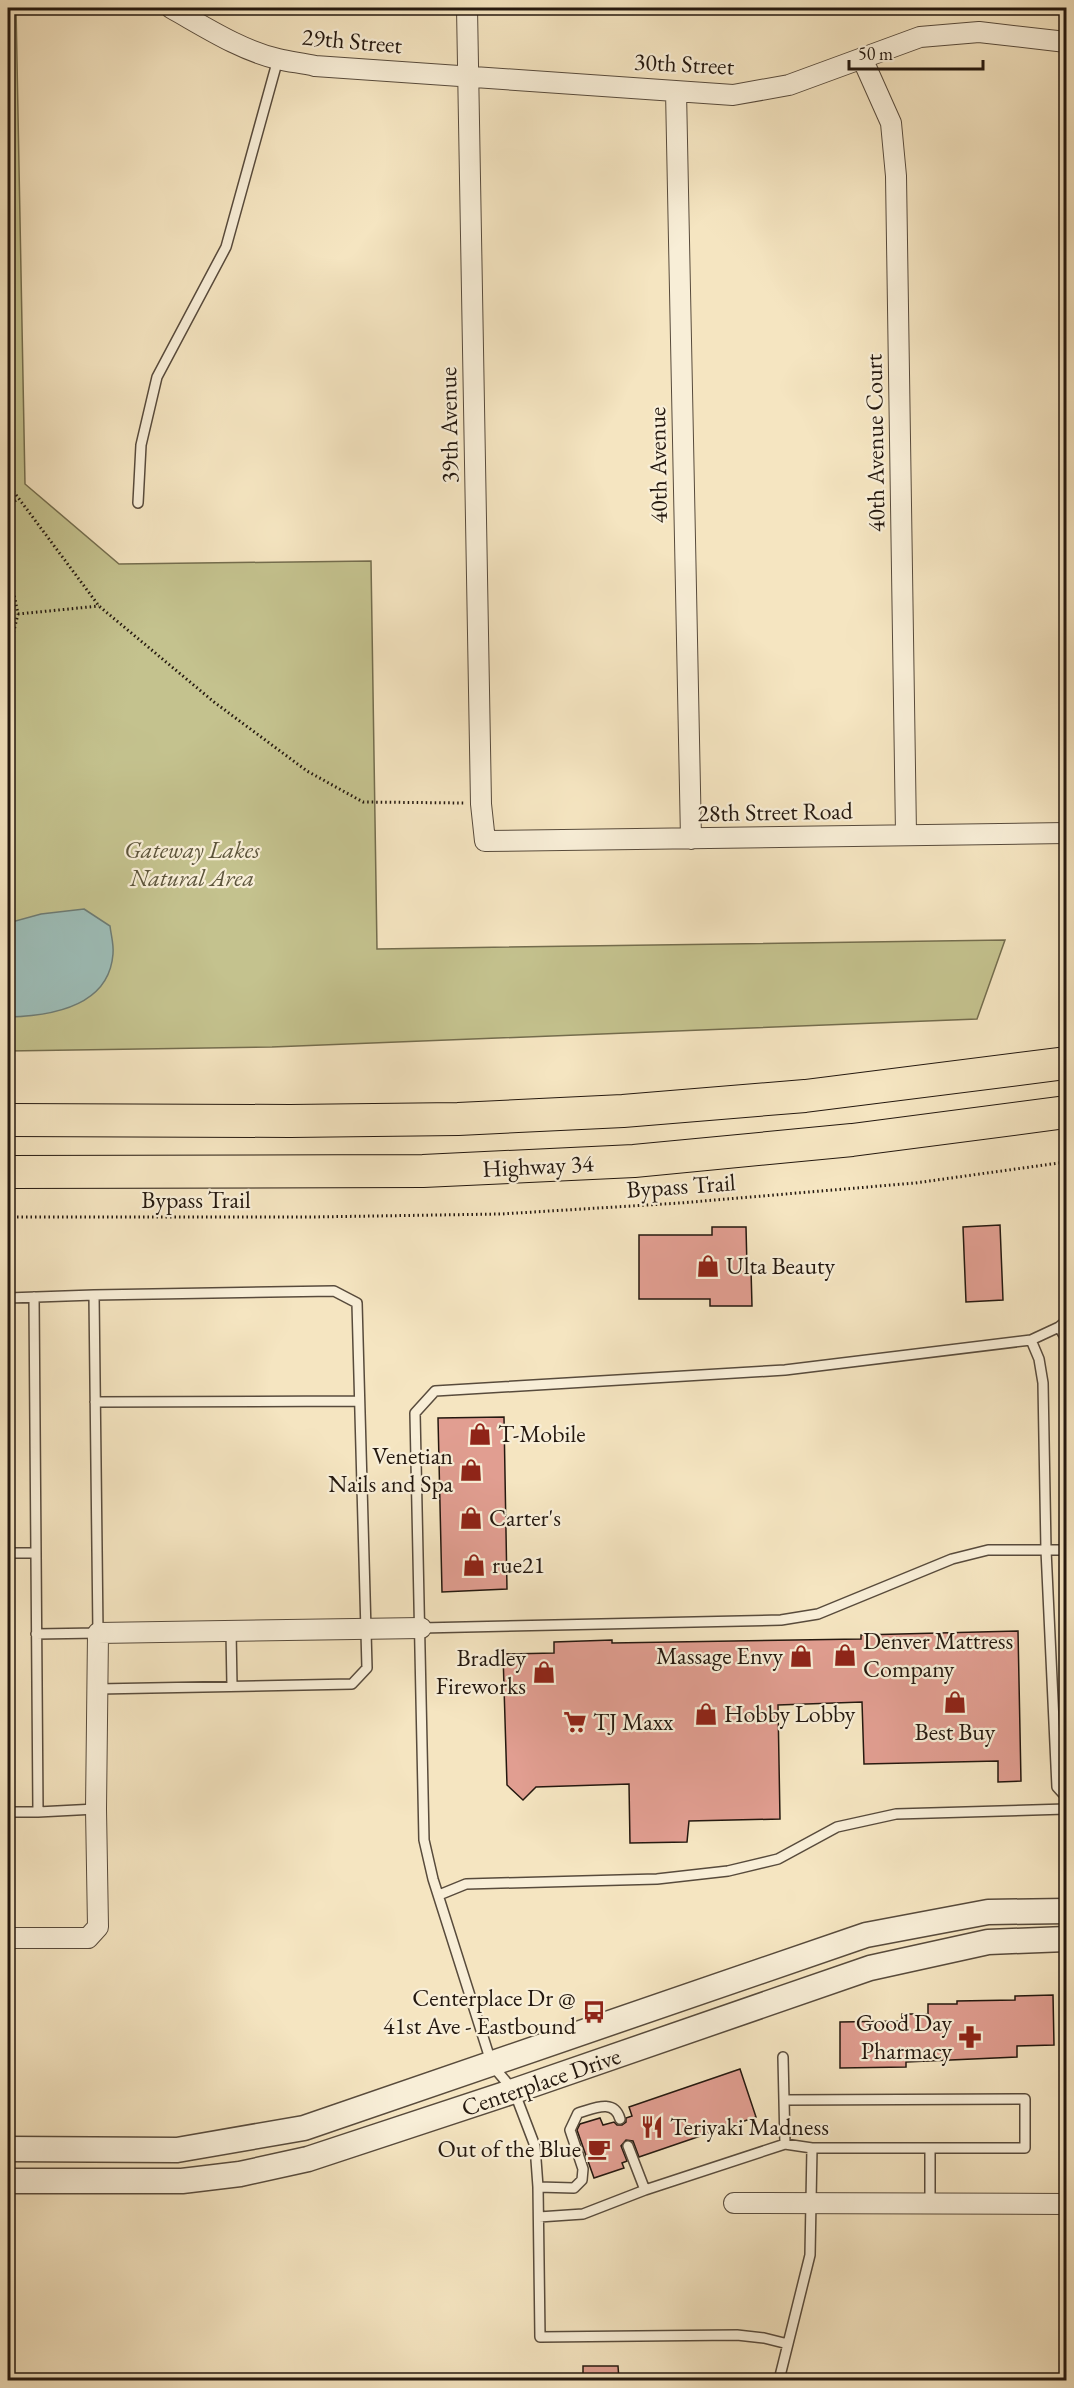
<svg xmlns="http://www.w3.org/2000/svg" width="1074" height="2388" font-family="'EB Garamond',serif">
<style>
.green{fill:#c4c28e;stroke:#746d4e;stroke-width:1.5}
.water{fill:#9dbeb9;stroke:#6d7c75;stroke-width:1.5}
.building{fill:#e19e91;stroke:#24180f;stroke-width:1.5}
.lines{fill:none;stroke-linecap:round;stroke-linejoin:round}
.service-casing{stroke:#584b3c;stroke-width:12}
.minor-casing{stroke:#584b3c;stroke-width:22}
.tertiary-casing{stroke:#584b3c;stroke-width:27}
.trunk-casing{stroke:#24180f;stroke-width:34}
.path{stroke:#24180f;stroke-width:3;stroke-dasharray:1.5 3;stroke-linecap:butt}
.service{stroke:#f8eed7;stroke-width:9}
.minor{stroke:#f8eed7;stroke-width:20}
.tertiary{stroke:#f8eed7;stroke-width:24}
.trunk{stroke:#f5e5c1;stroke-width:32}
.labels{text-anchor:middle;stroke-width:4.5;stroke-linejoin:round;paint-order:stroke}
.street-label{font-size:24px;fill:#24180f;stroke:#f8eed7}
.park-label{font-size:24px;font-style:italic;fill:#5c543b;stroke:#f8eed7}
.poi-label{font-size:24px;fill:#24180f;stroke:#f8eed7;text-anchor:start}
</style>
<rect width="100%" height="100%" fill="#f5e5c1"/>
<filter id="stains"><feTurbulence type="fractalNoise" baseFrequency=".00333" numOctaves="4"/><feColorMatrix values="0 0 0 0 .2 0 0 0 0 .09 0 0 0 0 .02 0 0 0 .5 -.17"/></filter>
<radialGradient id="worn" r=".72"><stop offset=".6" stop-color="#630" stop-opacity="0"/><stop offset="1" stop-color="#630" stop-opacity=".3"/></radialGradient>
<path class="green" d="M 8,8 L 16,8 L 25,484 L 119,564 L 371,561 L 377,949 L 1005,940 L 977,1019 L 272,1047 L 8,1051 Z"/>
<path class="water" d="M 84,909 L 110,926 C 111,935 114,945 113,954 C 109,1007 51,1016 8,1017 L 8,923 L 41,914 Z"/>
<path class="building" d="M 1000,1225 L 1003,1300 L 966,1302 L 963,1227 Z
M 712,1227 L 746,1227 L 747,1268 L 751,1269 L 752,1306 L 710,1306 L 710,1299 L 639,1299 L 639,1235 L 712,1235 Z
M 504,1417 L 507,1589 L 442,1592 L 438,1418 Z
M 1018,1631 L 1021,1781 L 998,1782 L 998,1761 L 864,1764 L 862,1702 L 778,1705 L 780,1819 L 689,1821 L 687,1842 L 630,1843 L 629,1784 L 536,1787 L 523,1800 L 507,1785 L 503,1654 L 554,1653 L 554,1642 L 612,1640 L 612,1643 L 861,1639 L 861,1635 Z
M 1053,1995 L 1054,2045 L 1017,2046 L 1017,2057 L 906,2062 L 906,2067 L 840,2068 L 840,2022 L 902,2021 L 902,2014 L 928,2014 L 928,2004 L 957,2004 L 957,2001 L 1015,2000 L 1015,1996 Z
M 740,2069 L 756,2117 L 639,2157 L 633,2141 L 626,2140 L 621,2146 L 627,2161 L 622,2163 L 624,2168 L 594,2178 L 577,2130 L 580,2124 L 600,2118 L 603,2125 L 614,2122 L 617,2125 L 622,2125 L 626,2122 L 626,2118 L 632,2116 L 629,2107 Z
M 583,2366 L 618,2366 L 619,2380 L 583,2380 Z"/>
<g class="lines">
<g class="service-casing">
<path id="service" d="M 138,503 L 141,445 L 157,377 L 226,247 L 278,59
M 8,1298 L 94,1295
M 1059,1327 L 1066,1339
M 1031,1340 L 1039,1359 L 1043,1383 L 1046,1550 L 1057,1787 L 1066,1797
M 95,1402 L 359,1401
M 8,1553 L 36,1553
M 421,1628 L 781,1620 L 818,1614 L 952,1559 L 988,1550 L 1066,1550
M 231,1631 L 232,1686
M 36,1634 L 98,1633 L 94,1295 L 334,1291 L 357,1303 L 367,1668 L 352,1684 L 98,1689
M 8,1812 L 38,1812 L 34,1297
M 38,1812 L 96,1809
M 439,1895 L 466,1884 L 657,1879 L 728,1871 L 778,1859 L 837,1827 L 896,1814 L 1066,1809
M 783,2057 L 785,2144
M 628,2146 L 645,2190
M 930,2148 L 930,2204
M 538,2187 L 574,2188 L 582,2180 L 583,2169 L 570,2130 L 578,2113 C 593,2109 614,2098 620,2119
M 539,2217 L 583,2214 L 645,2190 L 785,2144 L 812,2148 L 1025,2148 L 1025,2099 L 784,2100
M 788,2344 L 764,2338 L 737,2335 L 540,2337 L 538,2187 L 535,2146 L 514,2091 L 492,2065 L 433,1879 L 424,1840 L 415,1413 L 435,1391 L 785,1370 L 1031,1340 L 1059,1327 L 1066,1321
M 779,2380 L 810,2255 L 812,2148"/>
</g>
<g class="minor-casing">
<path id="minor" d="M 171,8 C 205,27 240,50 278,59 C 290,62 303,63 315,66 L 733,95 L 789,85 L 920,37 L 979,32 L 1066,42
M 467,8 L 481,804 L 485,841 L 1066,833
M 862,58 L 891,123 L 896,176 L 906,834
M 676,91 L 691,839
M 8,1938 L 88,1938 L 98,1927 L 96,1809 L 98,1633 L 421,1628
M 734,2203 L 1066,2204"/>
</g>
<g class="tertiary-casing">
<path id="tertiary" d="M 8,2149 L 177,2150 L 304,2128 L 866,1935 L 988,1912 L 1066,1911
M 8,2181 L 182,2181 L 240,2174 L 308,2159 L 514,2091 L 870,1968 L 988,1942 L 1066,1939"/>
</g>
<g class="trunk-casing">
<path id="trunk" d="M 8,1120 L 290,1121 L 458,1119 L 623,1111 L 805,1096 L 1066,1063
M 8,1172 L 423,1171 L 634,1161 L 852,1140 L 1066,1112"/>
</g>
<path class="path" d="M 8,484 L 99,606 L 214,702 L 307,771 L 363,802 L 465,803
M 8,507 L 17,499
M 8,565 L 18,614 L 8,655
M 18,614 L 99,606
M 8,1217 L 311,1217 L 501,1214 L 680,1203 L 915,1183 L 1066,1162"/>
<use href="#service" class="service"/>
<use href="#minor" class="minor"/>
<use href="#tertiary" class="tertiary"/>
<use href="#trunk" class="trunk"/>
</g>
<defs>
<g id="shop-bare" transform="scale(1.8)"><path d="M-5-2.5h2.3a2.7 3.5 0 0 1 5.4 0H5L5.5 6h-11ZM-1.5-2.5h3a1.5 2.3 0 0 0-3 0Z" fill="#8f2418" stroke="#f8eed7" stroke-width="2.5" paint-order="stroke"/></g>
<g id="supermarket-bare" transform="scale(1.8)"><path d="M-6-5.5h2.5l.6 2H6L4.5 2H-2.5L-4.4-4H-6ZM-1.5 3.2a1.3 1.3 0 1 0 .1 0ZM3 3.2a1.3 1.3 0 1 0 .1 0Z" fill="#8f2418" stroke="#f8eed7" stroke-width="2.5" paint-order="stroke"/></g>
<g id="bus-bare" transform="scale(1.8)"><path d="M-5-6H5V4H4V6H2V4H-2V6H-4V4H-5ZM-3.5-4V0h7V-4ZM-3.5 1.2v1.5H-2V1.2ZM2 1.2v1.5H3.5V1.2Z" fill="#8f2418" stroke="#f8eed7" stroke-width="2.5" paint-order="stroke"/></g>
<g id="pharmacy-bare" transform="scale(1.8)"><path d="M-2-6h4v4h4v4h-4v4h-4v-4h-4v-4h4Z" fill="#8f2418" stroke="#f8eed7" stroke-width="2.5" paint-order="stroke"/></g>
<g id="restaurant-bare" transform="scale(1.8)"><path d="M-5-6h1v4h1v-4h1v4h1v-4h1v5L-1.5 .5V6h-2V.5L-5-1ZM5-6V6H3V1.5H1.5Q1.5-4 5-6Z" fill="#8f2418" stroke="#f8eed7" stroke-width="2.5" paint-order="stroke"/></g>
<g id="cafe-bare" transform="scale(1.8)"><path d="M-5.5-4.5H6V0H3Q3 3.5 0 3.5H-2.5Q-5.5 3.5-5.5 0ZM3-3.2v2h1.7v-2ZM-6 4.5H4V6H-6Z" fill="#8f2418" stroke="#f8eed7" stroke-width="2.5" paint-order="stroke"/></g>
</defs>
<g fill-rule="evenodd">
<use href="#shop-bare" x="708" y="1266"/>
<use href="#shop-bare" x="480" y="1434"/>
<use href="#shop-bare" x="471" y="1470"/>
<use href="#shop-bare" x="471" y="1518"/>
<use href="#shop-bare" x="474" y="1565"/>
<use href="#shop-bare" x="845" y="1655"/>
<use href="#shop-bare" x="801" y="1656"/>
<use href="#shop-bare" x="544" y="1672"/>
<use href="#shop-bare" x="955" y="1702"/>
<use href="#shop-bare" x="706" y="1714"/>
<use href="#supermarket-bare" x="575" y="1722"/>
<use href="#bus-bare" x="594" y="2012"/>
<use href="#pharmacy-bare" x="970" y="2037"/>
<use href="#restaurant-bare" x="652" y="2127"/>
<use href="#cafe-bare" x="599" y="2149"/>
</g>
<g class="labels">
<g class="street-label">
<text transform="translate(352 41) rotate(5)" y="8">29th Street</text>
<text transform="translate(684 64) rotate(3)" y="8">30th Street</text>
<text transform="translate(449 425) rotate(-91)" y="8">39th Avenue</text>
<text transform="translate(875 443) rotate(-91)" y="8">40th Avenue Court</text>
<text transform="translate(658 465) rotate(-91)" y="8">40th Avenue</text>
<text transform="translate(775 812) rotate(-1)" y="8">28th Street Road</text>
<text transform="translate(538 1166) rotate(-3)" y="8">Highway 34</text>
<text transform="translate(681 1186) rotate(-4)" y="8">Bypass Trail</text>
<text x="196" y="1208">Bypass Trail</text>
<text transform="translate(541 2082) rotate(-19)" y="8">Centerplace Drive</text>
</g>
<g class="park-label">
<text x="192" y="858">Gateway Lakes<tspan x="192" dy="28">Natural Area</tspan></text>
</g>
<g class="poi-label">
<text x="726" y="1274">Ulta Beauty</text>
<text x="498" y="1442">T-Mobile</text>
<text x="453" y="1464" text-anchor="end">Venetian<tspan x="453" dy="28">Nails and Spa</tspan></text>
<text x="489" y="1526">Carter's</text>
<text x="492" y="1573">rue21</text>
<text x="863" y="1649">Denver Mattress<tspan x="863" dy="28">Company</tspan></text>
<text x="783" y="1664" text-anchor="end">Massage Envy</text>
<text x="526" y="1666" text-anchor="end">Bradley<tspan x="526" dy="28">Fireworks</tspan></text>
<text x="724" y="1722">Hobby Lobby</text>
<text x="593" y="1730">TJ Maxx</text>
<text x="955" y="1740" text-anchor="middle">Best Buy</text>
<text x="576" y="2006" text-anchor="end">Centerplace Dr @<tspan x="576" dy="28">41st Ave - Eastbound</tspan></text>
<text x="952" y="2031" text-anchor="end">Good Day<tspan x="952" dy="28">Pharmacy</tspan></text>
<text x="670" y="2135">Teriyaki Madness</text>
<text x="581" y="2157" text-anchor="end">Out of the Blue</text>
</g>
</g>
<rect width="1074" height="2388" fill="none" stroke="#f5e5c1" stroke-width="30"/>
<rect x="9" y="9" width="1056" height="2370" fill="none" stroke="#24180f" stroke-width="3"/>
<rect x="15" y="15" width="1044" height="2358" fill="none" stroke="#24180f" stroke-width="1.5"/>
<path d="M849 60v9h134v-9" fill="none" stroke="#24180f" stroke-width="3"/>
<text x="858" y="60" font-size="18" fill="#24180f" stroke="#f8eed7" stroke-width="4.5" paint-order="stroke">50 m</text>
<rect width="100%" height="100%" filter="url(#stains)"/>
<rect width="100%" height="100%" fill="url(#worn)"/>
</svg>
